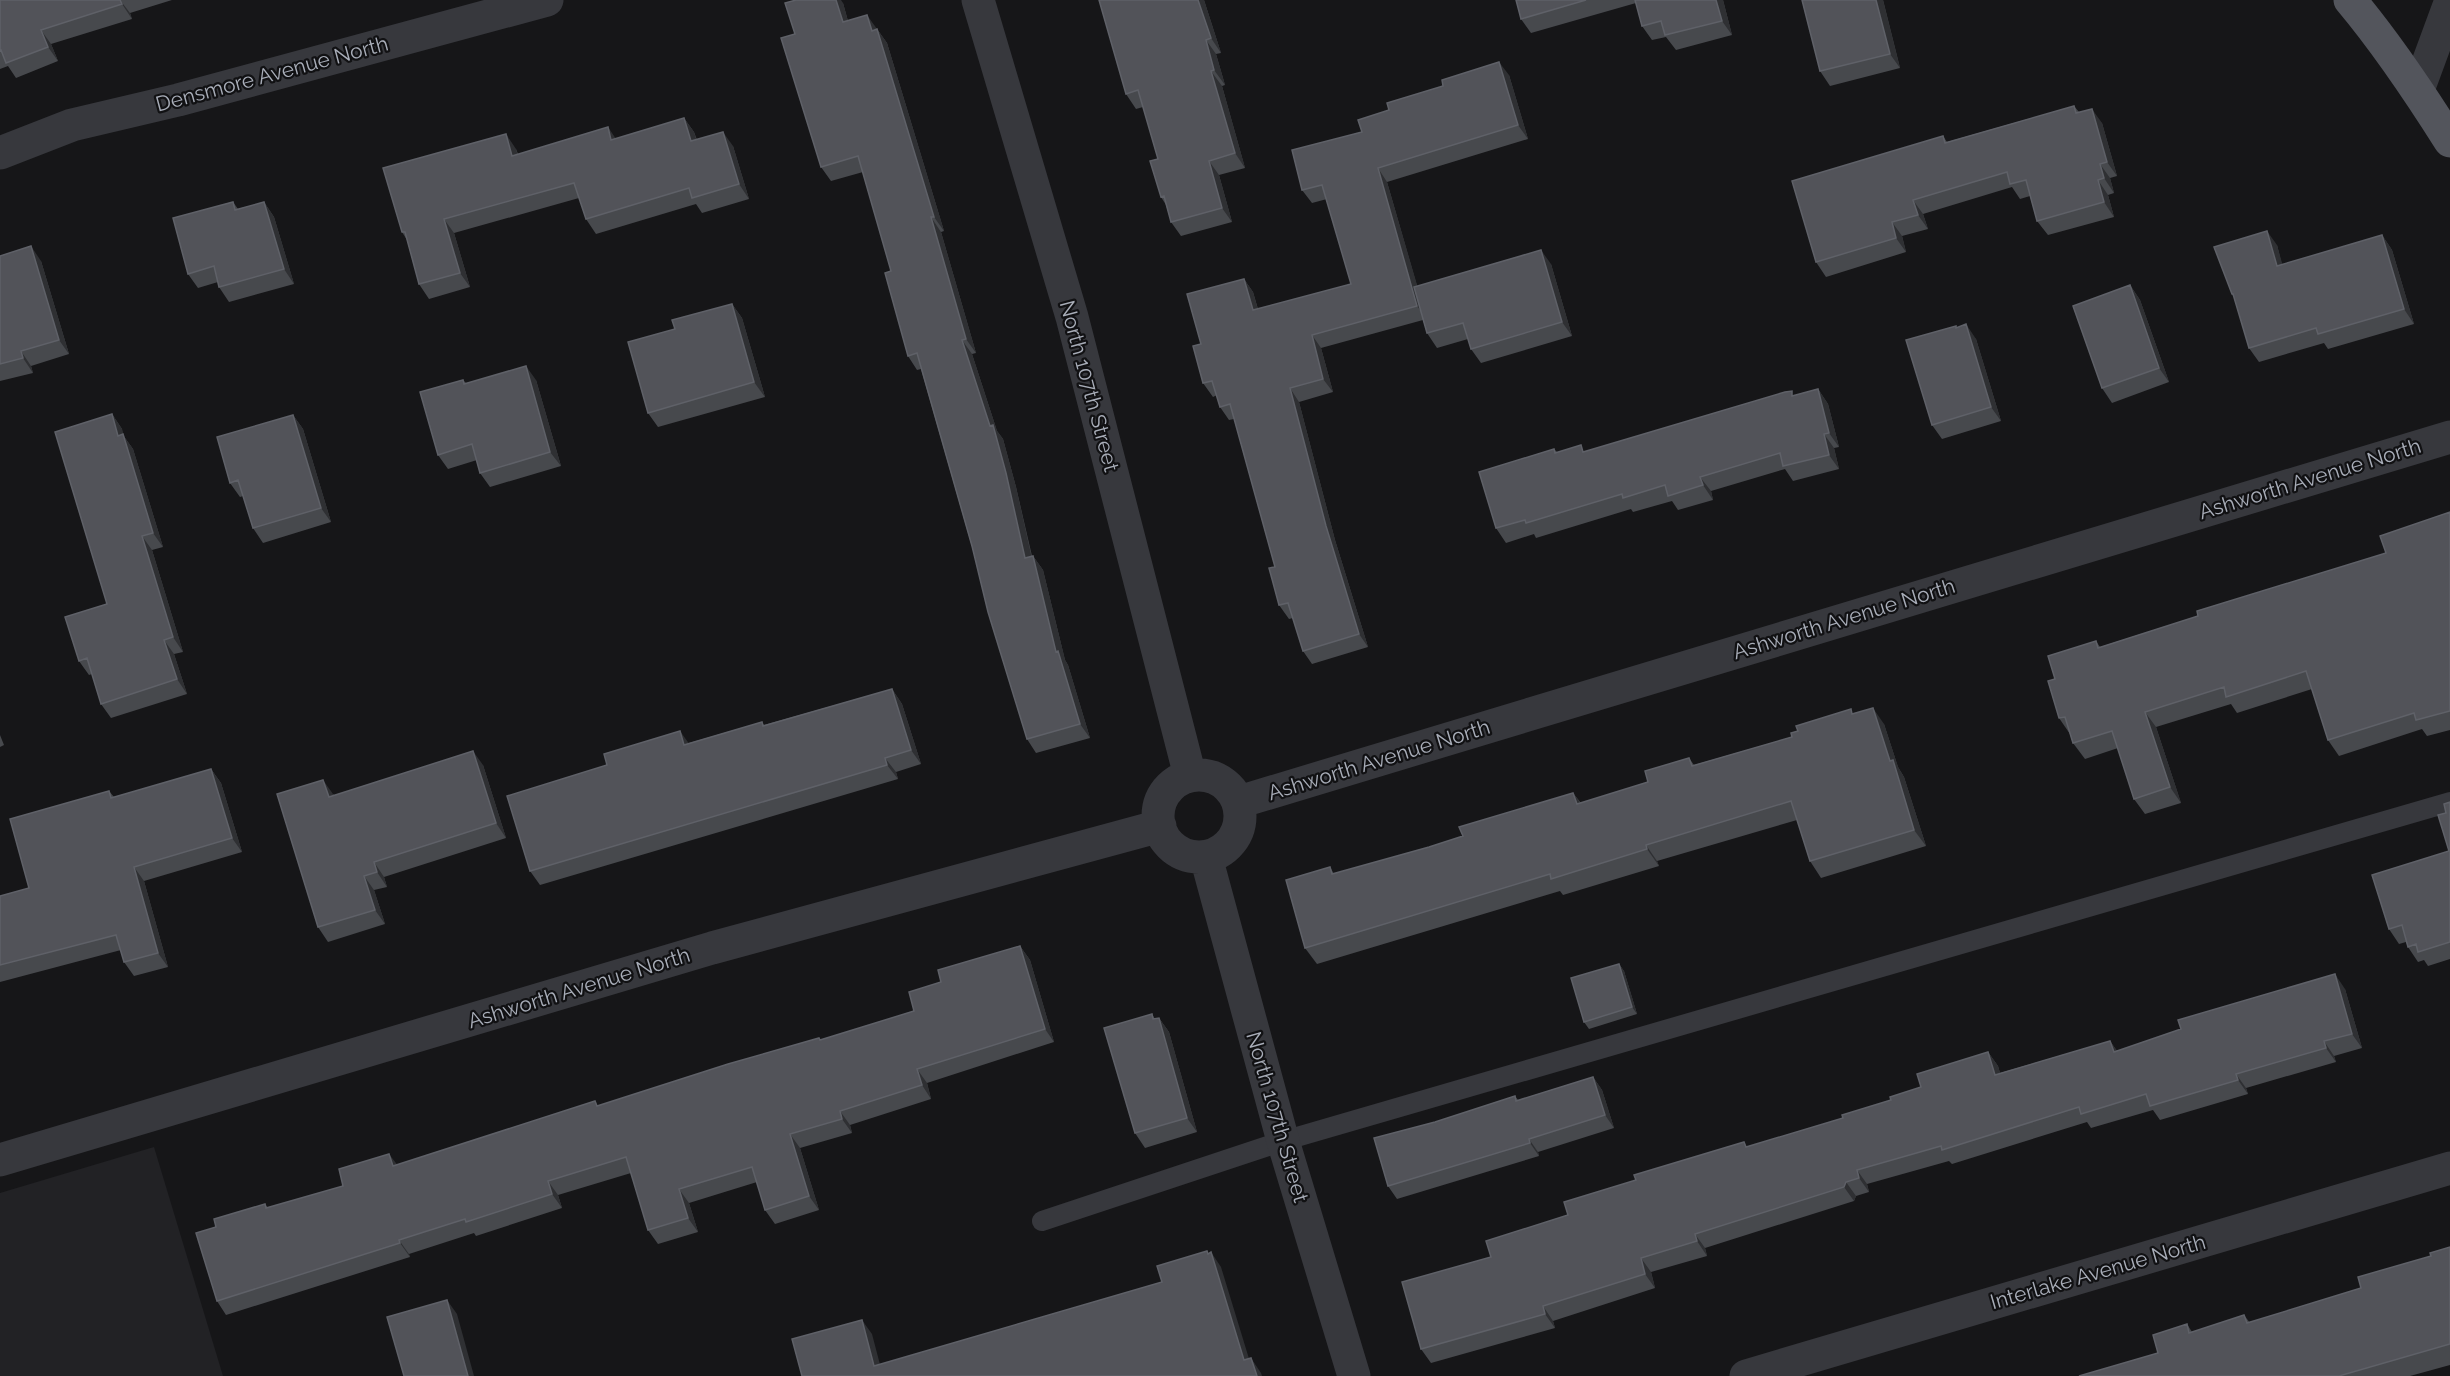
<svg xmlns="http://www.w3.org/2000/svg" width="2450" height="1376" font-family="Raleway,sans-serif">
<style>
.built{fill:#222225}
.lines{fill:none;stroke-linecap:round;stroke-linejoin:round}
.service{stroke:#37383d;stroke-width:20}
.minor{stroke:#37383d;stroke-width:33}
.primary{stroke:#53555c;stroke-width:33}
.wall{fill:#47494d}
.shaded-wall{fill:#2f3033}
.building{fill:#525359;stroke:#5f6168;stroke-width:1.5}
.labels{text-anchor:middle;stroke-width:4.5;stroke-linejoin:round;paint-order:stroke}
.street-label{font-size:21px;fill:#a8adb8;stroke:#111113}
</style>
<rect width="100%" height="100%" fill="#161618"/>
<path class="built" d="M 154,1147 L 223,1376 L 0,1376 L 0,1193 Z"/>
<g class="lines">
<path class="service" d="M 1042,1221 L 1283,1141 L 2450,802"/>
<path class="minor" d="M 978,0 L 1072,317 L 1190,776
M 2418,90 L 2450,3
M 0,153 L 72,125 L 178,100 L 547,0
M1158 816a41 41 0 1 1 82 0a41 41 0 1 1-82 0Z
M 1239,802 L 2450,437
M 1206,857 L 1283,1141 L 1354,1376
M 0,1160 L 712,948 L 1160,826
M 1746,1376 L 2450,1168"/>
<path class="primary" d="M 2350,0 C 2387,44 2419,92 2450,141"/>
</g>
<path class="wall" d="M 0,0 L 172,0 L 130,13 L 132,19 L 51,44 L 58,61 L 16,78 L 8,66 L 0,69 Z
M 1204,0 L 1221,53 L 1216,54 L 1225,85 L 1222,86 L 1245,168 L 1219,175 L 1232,222 L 1181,236 L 1171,222 L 1166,205 L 1161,197 L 1158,159 L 1143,107 L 1136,109 L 1126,94 Z
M 1516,0 L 1723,0 L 1732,35 L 1676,50 L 1666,37 L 1652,40 L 1642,26 L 1636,3 L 1531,33 L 1521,19 Z
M 1802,0 L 1883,0 L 1900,68 L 1830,86 L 1820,71 Z
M 843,3 L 848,21 L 877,29 L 887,43 L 944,231 L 941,232 L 976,353 L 972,354 L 997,431 L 1003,439 L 1016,487 L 1032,556 L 1033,556 L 1043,570 L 1065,660 L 1068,665 L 1090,738 L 1036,753 L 1027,739 L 921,369 L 917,370 L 908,356 L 891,271 L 863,172 L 831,181 L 821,167 Z
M 1509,75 L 1528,139 L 1387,182 L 1417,286 L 1551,264 L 1572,336 L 1481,363 L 1471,349 L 1468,339 L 1437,348 L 1427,333 L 1423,320 L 1321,348 L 1333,392 L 1299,402 L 1335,540 L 1368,647 L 1312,664 L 1303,651 L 1293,618 L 1289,619 L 1279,605 L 1275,567 L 1234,419 L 1229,420 L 1220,407 L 1217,395 L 1213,397 L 1203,383 L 1201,344 L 1244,279 L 1253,292 L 1258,309 L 1351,284 L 1327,199 L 1312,203 L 1302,190 L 1362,132 Z
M 2074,106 L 2079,112 L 2102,123 L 2117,176 L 2110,178 L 2114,193 L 2108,195 L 2114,217 L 2048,235 L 2037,221 L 2030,196 L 2020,199 L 2012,187 L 1923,214 L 1928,229 L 1902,236 L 1906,252 L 1826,277 L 1816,262 L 1943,136 L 1947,142 Z
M 684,118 L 694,132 L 697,140 L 733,146 L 749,199 L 702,213 L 696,204 L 596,234 L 586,219 L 579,198 L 454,233 L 470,287 L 429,299 L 419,284 L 407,240 L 402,232 L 516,149 L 518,154 L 615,139 Z
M 233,202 L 238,209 L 264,202 L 274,217 L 294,284 L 229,302 L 219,287 L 218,282 L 198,288 L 188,274 Z
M 2382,235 L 2392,250 L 2414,324 L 2328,349 L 2324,343 L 2259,362 L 2249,348 L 2235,299 L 2232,294 L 2277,245 L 2282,265 Z
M 0,256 L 41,261 L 69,354 L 31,366 L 33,373 L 0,381 Z
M 2130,285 L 2140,300 L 2169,382 L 2112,403 L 2102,388 Z
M 732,304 L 742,318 L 765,397 L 658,427 L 648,413 L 675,329 Z
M 1957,327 L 1976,339 L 2001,421 L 1942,439 L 1932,425 Z
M 463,380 L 466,383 L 536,380 L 561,466 L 490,487 L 480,473 L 477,460 L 448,469 L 438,455 Z
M 1818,389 L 1828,404 L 1839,447 L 1834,448 L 1839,469 L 1793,481 L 1785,469 L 1711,491 L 1713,500 L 1678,510 L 1672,501 L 1633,512 L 1631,509 L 1536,538 L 1534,534 L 1506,543 L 1496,528 L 1554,449 L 1557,452 L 1585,452 Z
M 112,414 L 122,429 L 123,435 L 133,449 L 163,547 L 152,550 L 183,652 L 174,654 L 187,694 L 111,718 L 101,704 L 92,674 L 89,675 L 79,661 L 107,604 Z
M 293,415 L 303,429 L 331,522 L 263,543 L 253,528 L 243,496 L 240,497 L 230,483 Z
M 2450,512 L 2450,730 L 2427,736 L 2422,729 L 2339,756 L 2328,740 L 2312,689 L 2237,713 L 2231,704 L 2156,727 L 2181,803 L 2145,814 L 2134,799 L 2118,748 L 2085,759 L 2073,743 L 2070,734 L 2059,718 L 2096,641 L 2100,647 L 2198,616 L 2386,553 Z
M 892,689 L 902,704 L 921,764 L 896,772 L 898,779 L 540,885 L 530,871 L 607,765 L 689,743 L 762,722 L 764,725 Z
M 1854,714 L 1884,724 L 1898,767 L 1904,777 L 1926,846 L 1821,878 L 1810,861 L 1797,820 L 1657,861 L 1659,866 L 1563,895 L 1560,891 L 1317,964 L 1305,948 L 1330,867 L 1334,874 L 1429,847 L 1463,836 L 1573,793 L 1581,803 L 1648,782 L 1689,758 L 1694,765 L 1792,737 Z
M 0,735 L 4,745 L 0,747 Z
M 483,765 L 506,838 L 384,877 L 387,887 L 374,890 L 385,924 L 328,942 L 318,927 L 333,794 L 334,795 Z
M 211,769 L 221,783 L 242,852 L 144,881 L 168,967 L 134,976 L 124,962 L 121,950 L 0,982 L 0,896 L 29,888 L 109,791 L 114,797 Z
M 2450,802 L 2450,959 L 2428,966 L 2424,960 L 2418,962 L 2408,947 L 2406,942 L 2399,944 L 2389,929 L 2449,851 L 2446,813 Z
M 1020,946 L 1030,960 L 1054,1042 L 927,1083 L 931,1099 L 850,1125 L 852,1133 L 800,1148 L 819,1210 L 775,1224 L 765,1210 L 757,1182 L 689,1203 L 698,1232 L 658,1244 L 648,1230 L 631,1173 L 558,1195 L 562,1208 L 476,1236 L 474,1233 L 409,1254 L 410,1257 L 226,1315 L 217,1301 L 216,1227 L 265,1204 L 268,1208 L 343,1186 L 397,1165 L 820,1040 L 914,1011 L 941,982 Z
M 1619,964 L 1624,971 L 1637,1014 L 1589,1029 L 1584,1022 Z
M 2345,989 L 2362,1048 L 2334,1056 L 2336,1062 L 2246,1088 L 2248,1094 L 2160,1120 L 2153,1110 L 2091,1128 L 2087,1122 L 1952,1164 L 1949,1161 L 1867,1184 L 1869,1192 L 1856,1196 L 1854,1201 L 1705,1248 L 1707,1256 L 1651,1272 L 1655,1288 L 1553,1321 L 1555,1328 L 1431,1363 L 1421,1349 L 1491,1257 L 1568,1215 L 1747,1147 L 1843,1118 L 1891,1100 L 1921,1087 L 1988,1052 L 1998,1066 L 2000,1073 L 2110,1041 L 2117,1051 Z
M 1152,1014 L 1155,1019 L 1159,1018 L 1169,1032 L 1197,1132 L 1145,1148 L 1135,1133 Z
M 1593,1077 L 1602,1090 L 1614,1128 L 1538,1152 L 1539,1156 L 1397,1199 L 1388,1186 L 1435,1122 L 1515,1096 L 1518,1100 Z
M 2450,1247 L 2450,1365 L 2410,1376 L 2079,1376 L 2158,1353 L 2187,1324 L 2192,1332 L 2244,1315 L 2250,1323 L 2361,1288 Z"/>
<path class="shaded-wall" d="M 120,0 L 130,13 L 132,19 L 122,4 Z
M 836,0 L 841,0 L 843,3 L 852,36 L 843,22 Z
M 1198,0 L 1204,0 L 1221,53 L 1211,38 Z
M 1716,0 L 1723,0 L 1732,35 L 1722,21 Z
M 1876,0 L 1883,0 L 1900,68 L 1890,54 Z
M 867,15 L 877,29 L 872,31 Z
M 877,29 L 887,43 L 944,231 L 934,217 Z
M 41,30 L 51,44 L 58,61 L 48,47 Z
M 1206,40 L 1216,54 L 1225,85 L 1214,70 Z
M 1499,62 L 1509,75 L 1528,139 L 1518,125 Z
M 1211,71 L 1222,86 L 1245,168 L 1235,153 Z
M 2092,109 L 2102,123 L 2117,176 L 2107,162 Z
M 684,118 L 694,132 L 701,156 L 691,141 Z
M 608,127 L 618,142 L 611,140 Z
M 723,132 L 733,146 L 749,199 L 739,184 Z
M 506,134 L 516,149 L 522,170 L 512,156 Z
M 1209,161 L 1219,175 L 1232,222 L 1222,208 Z
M 2100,164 L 2110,178 L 2114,193 L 2104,178 Z
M 1378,168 L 1387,182 L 1427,319 L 1417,306 Z
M 2098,180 L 2108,195 L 2114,217 L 2104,202 Z
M 1913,200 L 1923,214 L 1928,229 L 1918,215 Z
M 264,202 L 274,217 L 294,284 L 284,269 Z
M 931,217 L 941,232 L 976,353 L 966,339 Z
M 444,219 L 454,233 L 470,287 L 460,273 Z
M 1892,222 L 1902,236 L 1906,252 L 1896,238 Z
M 2267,231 L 2277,245 L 2287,281 L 2277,266 Z
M 2382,235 L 2392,250 L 2414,324 L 2404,309 Z
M 31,246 L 41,261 L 69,354 L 59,340 Z
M 1541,250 L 1551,264 L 1572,336 L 1562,322 Z
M 1244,279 L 1253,292 L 1262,324 L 1253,310 Z
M 2130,285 L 2140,300 L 2169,382 L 2159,368 Z
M 732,304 L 742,318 L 765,397 L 754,382 Z
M 1966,324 L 1976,339 L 2001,421 L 1991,407 Z
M 1312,335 L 1321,348 L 1333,392 L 1323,379 Z
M 962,340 L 972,354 L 997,431 L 1003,439 L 1016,487 L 1035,572 L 1025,558 L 990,426 Z
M 21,351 L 31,366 L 33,373 L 23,358 Z
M 526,366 L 536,380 L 561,466 L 550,452 Z
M 1290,388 L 1299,402 L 1335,540 L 1368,647 L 1359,634 L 1326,526 Z
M 1818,389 L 1828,404 L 1839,447 L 1829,433 Z
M 112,414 L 122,429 L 123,435 L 133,449 L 163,547 L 153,533 L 118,436 Z
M 293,415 L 303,429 L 331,522 L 321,508 Z
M 1824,434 L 1834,448 L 1839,469 L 1829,455 Z
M 1700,477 L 1711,491 L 1713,500 L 1703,485 Z
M 142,536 L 152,550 L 183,652 L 173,637 Z
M 1033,556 L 1043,570 L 1065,660 L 1068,665 L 1090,738 L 1080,724 L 1056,652 Z
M 164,640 L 174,654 L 187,694 L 177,679 Z
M 892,689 L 902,704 L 921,764 L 911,750 Z
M 1873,708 L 1884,724 L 1898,767 L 1904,777 L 1926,846 L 1914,830 L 1890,761 Z
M 2145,712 L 2156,727 L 2181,803 L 2170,787 Z
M 680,731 L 690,745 L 684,745 Z
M 473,751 L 483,765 L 506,838 L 496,823 Z
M 885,758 L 896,772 L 898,779 L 887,765 Z
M 211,769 L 221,783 L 242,852 L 232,838 Z
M 323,780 L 333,794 L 339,811 L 329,797 Z
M 1573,793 L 1585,809 L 1577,804 Z
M 1646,845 L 1657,861 L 1659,866 L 1647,849 Z
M 374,862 L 384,877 L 387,887 L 377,872 Z
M 134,867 L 144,881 L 168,967 L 158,953 Z
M 364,876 L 374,890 L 385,924 L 375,910 Z
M 1020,946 L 1030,960 L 1054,1042 L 1045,1029 Z
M 1619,964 L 1624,971 L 1637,1014 L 1632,1007 Z
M 2335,974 L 2345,989 L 2362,1048 L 2352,1034 Z
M 1159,1018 L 1169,1032 L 1197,1132 L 1187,1118 Z
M 2110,1041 L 2120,1055 L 2114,1052 Z
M 2324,1041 L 2334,1056 L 2336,1062 L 2326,1048 Z
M 1988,1052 L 1998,1066 L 2005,1089 L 1995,1075 Z
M 917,1069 L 927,1083 L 931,1099 L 922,1085 Z
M 2236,1074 L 2246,1088 L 2248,1094 L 2238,1080 Z
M 1593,1077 L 1602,1090 L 1614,1128 L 1605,1115 Z
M 840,1111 L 850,1125 L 852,1133 L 842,1119 Z
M 790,1134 L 800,1148 L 819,1210 L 809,1196 Z
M 1529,1139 L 1538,1152 L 1539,1156 L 1530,1143 Z
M 389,1154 L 399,1167 L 393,1166 Z
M 1857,1170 L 1867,1184 L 1869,1192 L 1859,1178 Z
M 548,1181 L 558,1195 L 562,1208 L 552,1194 Z
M 1846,1182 L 1856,1196 L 1854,1201 L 1844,1187 Z
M 679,1189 L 689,1203 L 698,1232 L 688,1218 Z
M 1695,1234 L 1705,1248 L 1707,1256 L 1697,1241 Z
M 399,1240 L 409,1254 L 410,1257 L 400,1243 Z
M 1207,1251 L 1213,1261 L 1211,1252 L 1221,1267 L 1254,1375 L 1244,1360 Z
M 1641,1258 L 1651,1272 L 1655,1288 L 1645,1274 Z
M 447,1300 L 457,1314 L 474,1376 L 468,1376 Z
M 1543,1306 L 1553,1321 L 1555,1328 L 1545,1314 Z
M 862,1320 L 872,1334 L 883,1376 L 874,1366 Z
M 1251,1358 L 1261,1373 L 1262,1376 L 1257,1376 Z"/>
<path class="building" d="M 0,0 L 120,0 L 122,4 L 41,30 L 48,47 L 6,63 L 1,50 L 0,51 Z
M 796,0 L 836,0 L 843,22 L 867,15 L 872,31 L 877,29 L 934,217 L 931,217 L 966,339 L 962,340 L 990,426 L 993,425 L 1006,473 L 1025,558 L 1033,556 L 1056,652 L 1058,651 L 1080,724 L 1027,739 L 988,612 L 972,546 L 917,353 L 908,356 L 885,273 L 891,271 L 858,156 L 821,167 L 781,38 L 795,34 L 785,3 Z
M 1099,0 L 1198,0 L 1211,38 L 1206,40 L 1214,70 L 1211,71 L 1235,153 L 1209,161 L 1222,208 L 1171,222 L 1164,196 L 1161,197 L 1150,161 L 1158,159 L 1138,90 L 1126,94 Z
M 1516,0 L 1586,0 L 1521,19 Z
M 1635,0 L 1716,0 L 1722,21 L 1665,35 L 1661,21 L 1642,26 Z
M 1802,0 L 1876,0 L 1890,54 L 1820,71 Z
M 1499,62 L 1518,125 L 1378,168 L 1417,306 L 1312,335 L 1323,379 L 1290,388 L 1326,526 L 1359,634 L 1303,651 L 1288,603 L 1279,605 L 1269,568 L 1275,567 L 1230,404 L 1220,407 L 1212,381 L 1203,383 L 1193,346 L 1201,344 L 1187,294 L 1244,279 L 1253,310 L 1351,284 L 1322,185 L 1302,190 L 1292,150 L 1362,132 L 1358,120 L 1389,110 L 1387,103 L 1443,86 L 1442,80 Z
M 2074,106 L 2076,113 L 2092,109 L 2107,162 L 2100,164 L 2104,178 L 2098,180 L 2104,202 L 2037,221 L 2026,180 L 2010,184 L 2007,172 L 1913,200 L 1918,215 L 1892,222 L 1896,238 L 1816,262 L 1792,181 L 1943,136 L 1945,143 Z
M 684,118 L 691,141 L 723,132 L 739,184 L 692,198 L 689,188 L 586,219 L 574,183 L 444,219 L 460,273 L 419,284 L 405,232 L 402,232 L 383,168 L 506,134 L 512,156 L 608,127 L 611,140 Z
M 233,202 L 235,210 L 264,202 L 284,269 L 219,287 L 214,266 L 188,274 L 173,218 Z
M 2267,231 L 2277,266 L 2382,235 L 2404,309 L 2318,334 L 2316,328 L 2249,348 L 2233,294 L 2232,294 L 2214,247 Z
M 31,246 L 59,340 L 21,351 L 23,358 L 0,364 L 0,256 Z
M 1541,250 L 1562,322 L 1471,349 L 1463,323 L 1427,333 L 1414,287 Z
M 2130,285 L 2159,368 L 2102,388 L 2073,306 Z
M 732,304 L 754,382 L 648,413 L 628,342 L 675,329 L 672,320 Z
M 1966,324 L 1991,407 L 1932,425 L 1906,340 L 1956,326 L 1956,328 Z
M 526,366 L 550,452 L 480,473 L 472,444 L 438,455 L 420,392 L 463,380 L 464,384 Z
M 1818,389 L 1829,433 L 1824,434 L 1829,455 L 1783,466 L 1780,453 L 1700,477 L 1703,485 L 1668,496 L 1665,485 L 1623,498 L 1622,494 L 1526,523 L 1525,520 L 1496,528 L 1479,472 L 1554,449 L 1555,453 L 1581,445 L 1583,452 L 1785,392 L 1792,391 L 1792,396 Z
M 112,414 L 118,436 L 123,434 L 153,533 L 142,536 L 173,637 L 164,640 L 177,679 L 101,704 L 87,658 L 79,661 L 65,617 L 107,604 L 55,432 Z
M 293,415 L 321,508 L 253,528 L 238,480 L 230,483 L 217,437 Z
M 2450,512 L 2450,711 L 2416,720 L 2414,713 L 2328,740 L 2306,671 L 2226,697 L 2224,687 L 2145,712 L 2170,787 L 2134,799 L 2112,731 L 2073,743 L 2065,717 L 2059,718 L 2048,681 L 2055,679 L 2048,656 L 2096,641 L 2098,648 L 2198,616 L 2197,611 L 2386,553 L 2380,536 Z
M 892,689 L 911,750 L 885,758 L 887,765 L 530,871 L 507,796 L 607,765 L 604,754 L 680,731 L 684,745 L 762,722 L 763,726 Z
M 1873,708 L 1890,761 L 1893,760 L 1914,830 L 1810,861 L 1791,801 L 1646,845 L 1647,849 L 1551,879 L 1550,874 L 1305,948 L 1286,880 L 1330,867 L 1332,874 L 1429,847 L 1463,836 L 1459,827 L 1573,793 L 1577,804 L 1648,782 L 1645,771 L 1689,758 L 1692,766 L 1792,737 L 1791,733 L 1798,731 L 1796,726 L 1851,709 L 1852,714 Z
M 473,751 L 496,823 L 374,862 L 377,872 L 364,876 L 375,910 L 318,927 L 277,794 L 323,780 L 329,797 Z
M 211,769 L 232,838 L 134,867 L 158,953 L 124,962 L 116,935 L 0,965 L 0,896 L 29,888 L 10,819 L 109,791 L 111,798 Z
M 2450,802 L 2450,942 L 2418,952 L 2416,944 L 2408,947 L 2402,925 L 2389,929 L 2372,875 L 2449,851 L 2438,815 L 2446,813 L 2444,804 Z
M 1020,946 L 1045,1029 L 917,1069 L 922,1085 L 840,1111 L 842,1119 L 790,1134 L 809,1196 L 765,1210 L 752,1167 L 679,1189 L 688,1218 L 648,1230 L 626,1157 L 548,1181 L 552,1194 L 466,1222 L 465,1219 L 399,1240 L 400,1243 L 217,1301 L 196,1233 L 216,1227 L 214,1219 L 265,1204 L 266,1208 L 343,1186 L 339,1169 L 389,1154 L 393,1166 L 595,1101 L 597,1106 L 728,1064 L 819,1038 L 820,1040 L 914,1011 L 909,992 L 941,982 L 938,970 Z
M 1619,964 L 1632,1007 L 1584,1022 L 1571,978 Z
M 2335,974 L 2352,1034 L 2324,1041 L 2326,1048 L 2236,1074 L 2238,1080 L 2150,1106 L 2146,1094 L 2081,1114 L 2079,1107 L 1942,1150 L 1941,1146 L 1857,1170 L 1859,1178 L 1846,1182 L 1844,1187 L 1695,1234 L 1697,1241 L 1641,1258 L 1645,1274 L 1543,1306 L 1545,1314 L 1421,1349 L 1402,1282 L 1491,1257 L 1486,1241 L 1568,1215 L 1564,1202 L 1636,1180 L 1634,1175 L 1744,1142 L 1746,1147 L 1843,1118 L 1842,1115 L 1891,1100 L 1890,1097 L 1921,1087 L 1917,1074 L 1988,1052 L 1995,1075 L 2110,1041 L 2114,1052 L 2181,1029 L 2178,1020 Z
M 1152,1014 L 1153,1019 L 1159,1018 L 1187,1118 L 1135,1133 L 1104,1028 Z
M 1593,1077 L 1605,1115 L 1529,1139 L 1530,1143 L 1388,1186 L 1374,1138 L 1435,1122 L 1515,1096 L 1516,1101 Z
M 2450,1247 L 2450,1344 L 2339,1376 L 2079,1376 L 2158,1353 L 2153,1335 L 2187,1324 L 2189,1333 L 2244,1315 L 2247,1323 L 2361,1288 L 2358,1277 L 2431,1256 L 2430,1253 Z
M 1207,1251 L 1208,1254 L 1211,1252 L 1244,1360 L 1251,1358 L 1257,1376 L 802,1376 L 792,1339 L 862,1320 L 874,1366 L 1162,1282 L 1157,1266 Z
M 447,1300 L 468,1376 L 404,1376 L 387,1317 Z"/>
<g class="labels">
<g class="street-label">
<text transform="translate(272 74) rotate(-15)" y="7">Densmore Avenue North</text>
<text transform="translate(1089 386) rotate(75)" y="7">North 107th Street</text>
<text transform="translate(2310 479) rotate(-17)" y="7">Ashworth Avenue North</text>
<text transform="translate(1844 619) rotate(-17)" y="7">Ashworth Avenue North</text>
<text transform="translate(1379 760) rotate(-17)" y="7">Ashworth Avenue North</text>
<text transform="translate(579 988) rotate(-17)" y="7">Ashworth Avenue North</text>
<text transform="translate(1277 1117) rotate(74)" y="7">North 107th Street</text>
<text transform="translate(2098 1272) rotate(-16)" y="7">Interlake Avenue North</text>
</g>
</g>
</svg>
